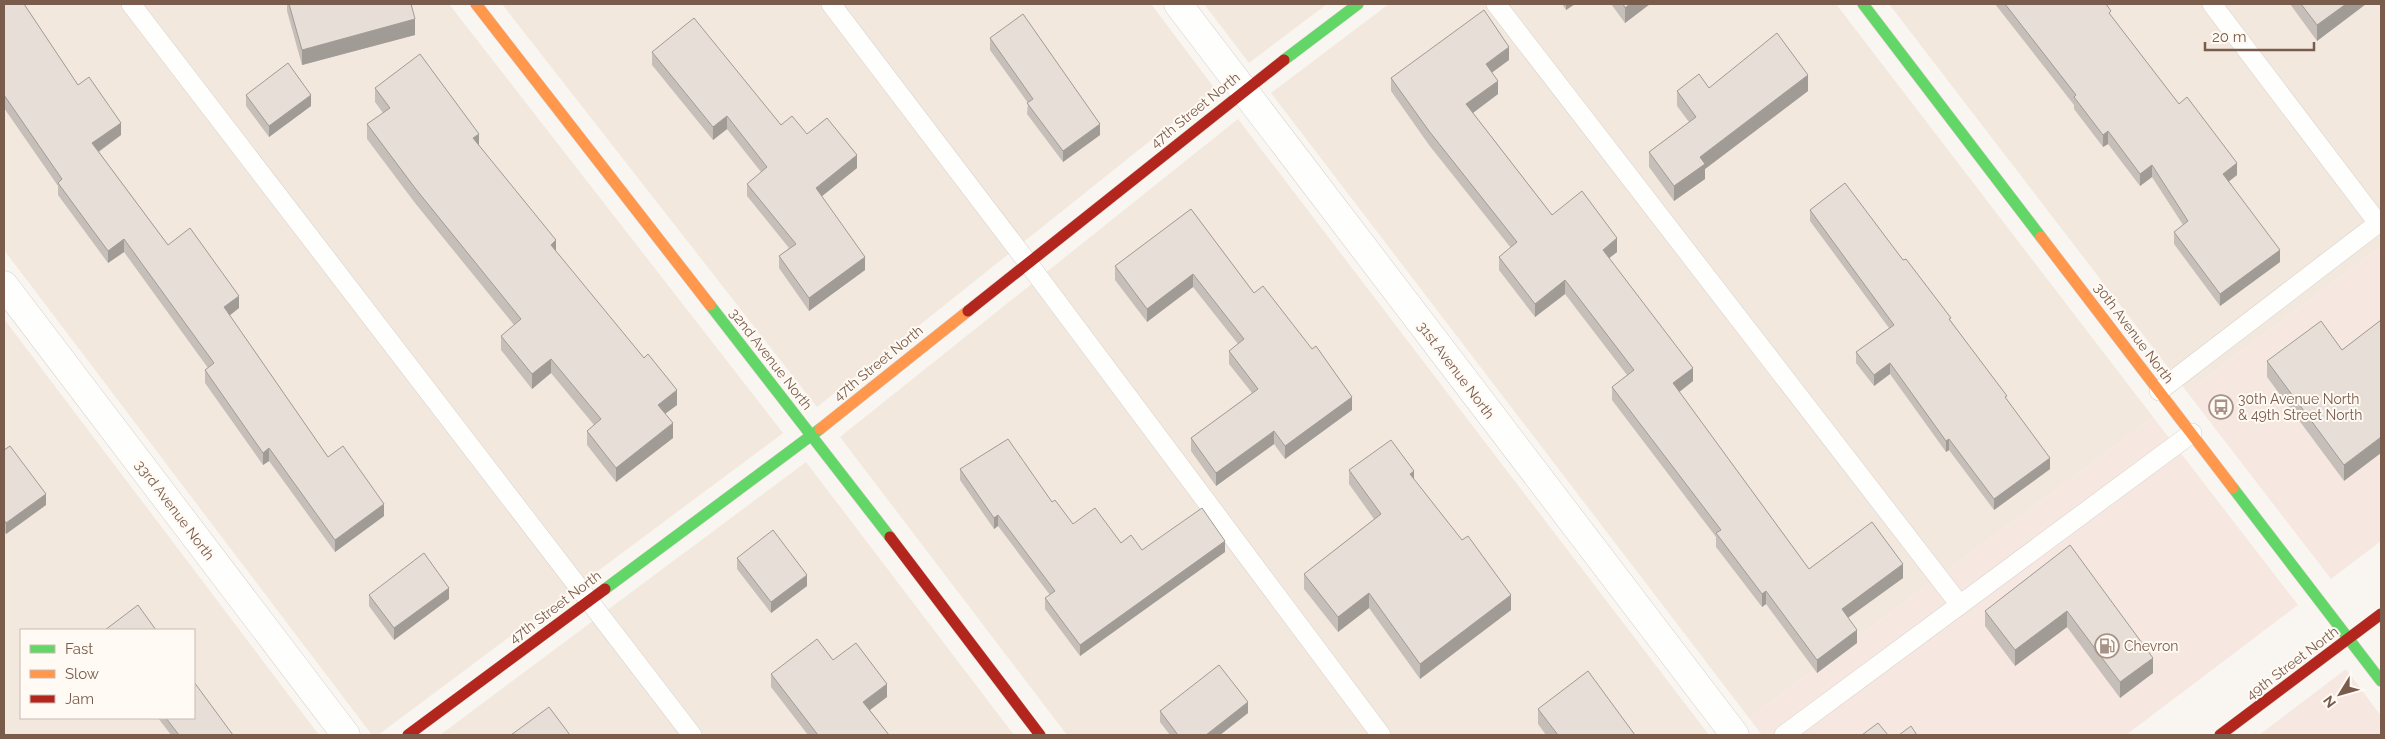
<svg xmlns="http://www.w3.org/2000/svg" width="2385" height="739" font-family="Raleway,sans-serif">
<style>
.residential{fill:#f2e8de;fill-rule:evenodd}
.commercial{fill:#f6e8e1}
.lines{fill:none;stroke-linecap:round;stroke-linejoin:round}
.lane-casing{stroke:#d7d1cb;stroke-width:20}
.street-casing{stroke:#d7d1cb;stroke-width:29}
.fast-casing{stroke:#d9d2cb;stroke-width:12}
.slow-casing{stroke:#d9d2cb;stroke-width:12}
.jam-casing{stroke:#d9d2cb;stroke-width:12}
.lane{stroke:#fefefd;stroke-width:19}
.street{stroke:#fefefd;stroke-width:28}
.fast{stroke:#63d668;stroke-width:11}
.slow{stroke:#ff974d;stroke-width:11}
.jam{stroke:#b3261e;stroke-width:11}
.wall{fill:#c6bfb9}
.shaded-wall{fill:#a19b96}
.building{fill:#e6ded7;stroke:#a19b96}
.labels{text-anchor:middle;stroke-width:4;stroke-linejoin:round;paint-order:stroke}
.street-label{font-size:14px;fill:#7a5c4d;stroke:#fffaf3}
.poi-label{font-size:14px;fill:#7a5c4d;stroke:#fffaf3;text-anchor:start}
</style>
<rect width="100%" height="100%" fill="#f9f5f0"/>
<path class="residential" d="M 4,4 L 449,4 L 783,433 L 378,735 L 372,735 L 4,250 Z
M 502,4 L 1151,4 L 1215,89 L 817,407 Z
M 1204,4 L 1327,4 L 1249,63 Z
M 1389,4 L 1836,4 L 2153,417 L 1749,718 L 1271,93 Z
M 1889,4 L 2381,4 L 2381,246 L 2187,392 Z
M 1238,119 L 1709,735 L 1067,735 L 840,437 Z
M 4,319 L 319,735 L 4,735 ZM 21,630 L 194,630 L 194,718 L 21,718 Z
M 806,462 L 1014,735 L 440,735 Z"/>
<path class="commercial" d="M 2381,246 L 2381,541 L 2331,579 L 2187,392 Z
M 2153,417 L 2298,605 L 2126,735 L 1762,735 L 1749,718 Z
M 2346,669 L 2381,716 L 2381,735 L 2259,735 Z"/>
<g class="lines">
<g class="lane-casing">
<path id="lane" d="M 131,4 L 692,735
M 831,4 L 1028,263 L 1381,735
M 1496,4 L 1960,605
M 2212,4 L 2378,223
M 2159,391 L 2381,221
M 1784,735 L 2192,433"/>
</g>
<g class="street-casing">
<path id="street" d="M 1178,4 L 1735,735
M 4,285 L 346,735"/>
</g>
<g class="fast-casing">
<path id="fast" d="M 1863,4 L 2041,237
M 1284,60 L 1358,4
M 710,305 L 890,537
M 2233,488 L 2381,681
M 605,589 L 820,429"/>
</g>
<g class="slow-casing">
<path id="slow" d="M 476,4 L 710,305
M 2041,237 L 2233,488
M 820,429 L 968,311"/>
</g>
<g class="jam-casing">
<path id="jam" d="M 968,311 L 1284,60
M 890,537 L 1040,735
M 408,735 L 605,589
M 2220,735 L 2381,614"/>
</g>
<use href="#lane" class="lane"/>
<use href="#street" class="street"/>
<use href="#fast" class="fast"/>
<use href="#slow" class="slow"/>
<use href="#jam" class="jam"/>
</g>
<path class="wall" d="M 4,4 L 78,85 L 121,135 L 99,152 L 168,245 L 239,308 L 229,315 L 328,457 L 384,516 L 335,552 L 269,461 L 263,465 L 205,383 L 205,370 L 208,368 L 124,252 L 108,263 L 58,195 L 58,186 L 4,108 Z
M 287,4 L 411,4 L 415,35 L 302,65 L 287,11 Z
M 1562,4 L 1575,4 L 1566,10 Z
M 1611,4 L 1650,4 L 1625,23 Z
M 1995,4 L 2106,4 L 2111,16 L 2179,104 L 2237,175 L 2229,181 L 2280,262 L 2220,306 L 2174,244 L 2174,232 L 2183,225 L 2152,177 L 2140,186 L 2108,144 L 2103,147 L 2074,109 L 2074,105 Z
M 2290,4 L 2366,4 L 2317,41 Z
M 990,38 L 1100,135 L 1063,162 L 1027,114 L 1028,103 L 990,50 Z
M 652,52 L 781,125 L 807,134 L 857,168 L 822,196 L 865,270 L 809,311 L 779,268 L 779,256 L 789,248 L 747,196 L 747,184 L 761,172 L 727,129 L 713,140 L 652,65 Z
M 1509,60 L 1492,72 L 1498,94 L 1473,113 L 1552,215 L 1617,252 L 1609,258 L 1693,381 L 1679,392 L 1809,569 L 1903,578 L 1848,618 L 1857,643 L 1817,673 L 1766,604 L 1762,607 L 1716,547 L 1716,537 L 1612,400 L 1612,387 L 1627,375 L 1565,294 L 1535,317 L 1499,270 L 1499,257 L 1511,248 L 1429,145 L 1391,91 L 1391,78 Z
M 375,88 L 479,145 L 556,251 L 677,405 L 665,414 L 673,438 L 616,482 L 587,445 L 587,431 L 594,425 L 551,373 L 532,389 L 501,350 L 501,336 L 514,325 L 415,203 L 367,139 L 367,124 L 383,113 L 375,102 Z
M 1709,88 L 1808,91 L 1705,169 L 1705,179 L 1674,201 L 1649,167 L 1649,152 L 1689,122 L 1677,106 L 1677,91 Z
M 246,95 L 311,106 L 269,137 L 246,106 Z
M 1191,209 L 1254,293 L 1352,410 L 1285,459 L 1274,444 L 1216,486 L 1191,451 L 1191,438 L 1252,393 L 1229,364 L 1229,351 L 1238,344 L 1193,287 L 1147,322 L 1115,280 L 1115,266 Z
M 1810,210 L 1903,260 L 1951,321 L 2007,400 L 2050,469 L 1994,510 L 1949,450 L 1946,452 L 1890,374 L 1874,386 L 1856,363 L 1856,352 L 1889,328 L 1810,221 Z
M 2381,320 L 2344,481 L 2267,377 L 2267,361 L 2342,350 Z
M 4,450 L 46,505 L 6,534 L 4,531 Z
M 960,469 L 1052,502 L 1073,524 L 1121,543 L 1142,550 L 1225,552 L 1080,656 L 1045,609 L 1045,598 L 1050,595 L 998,526 L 994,529 L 960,480 Z
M 1349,470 L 1414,480 L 1511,610 L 1420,679 L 1369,608 L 1338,632 L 1304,589 L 1304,574 L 1374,519 L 1349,484 Z
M 2070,545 L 2153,673 L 2120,698 L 2067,627 L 2015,666 L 1985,626 L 1985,611 Z
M 737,558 L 807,586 L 771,613 L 737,569 Z
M 369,595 L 449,599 L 394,640 L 369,606 Z
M 771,674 L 887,697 L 870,710 L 889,735 L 808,735 L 771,687 Z
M 1538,709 L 1635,735 L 1546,735 L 1538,724 Z
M 1160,711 L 1248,713 L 1220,735 L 1170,735 L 1160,722 Z
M 158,718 L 194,718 L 233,735 L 171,735 Z"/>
<path class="shaded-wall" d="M 1566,4 L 1575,4 L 1566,10 Z
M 1630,4 L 1650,4 L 1625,23 L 1625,8 Z
M 2346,4 L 2366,4 L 2317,41 L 2317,25 Z
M 415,19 L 415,35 L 302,65 L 302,50 Z
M 1509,47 L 1509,60 L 1486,77 L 1486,64 Z
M 1808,75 L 1808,91 L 1705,169 L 1705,179 L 1674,201 L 1674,186 L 1700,157 Z
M 1498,81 L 1498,94 L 1466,118 L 1466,104 Z
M 311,95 L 311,106 L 269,137 L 269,126 Z
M 727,116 L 727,129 L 713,140 L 713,127 Z
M 121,123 L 121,135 L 92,156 L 92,143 Z
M 1100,124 L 1100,135 L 1063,162 L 1063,151 Z
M 2108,131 L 2108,144 L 2103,147 L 2103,135 Z
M 479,134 L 479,148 L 473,138 Z
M 857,155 L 857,168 L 816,201 L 816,188 Z
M 2237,163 L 2237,175 L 2223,186 L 2223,174 Z
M 2152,165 L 2152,177 L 2140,186 L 2140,174 Z
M 1617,238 L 1617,252 L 1603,263 L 1603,250 Z
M 124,239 L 124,252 L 108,263 L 108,251 Z
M 556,240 L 556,255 L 551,245 Z
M 2280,250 L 2280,262 L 2220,306 L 2220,294 Z
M 865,257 L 865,270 L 809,311 L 809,298 Z
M 1193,274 L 1193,287 L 1147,322 L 1147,309 Z
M 1565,280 L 1565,294 L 1535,317 L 1535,304 Z
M 239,296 L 239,308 L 224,320 L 224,307 Z
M 551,359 L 551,373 L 532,389 L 532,374 Z
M 1890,363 L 1890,374 L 1874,386 L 1874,375 Z
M 1693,368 L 1693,381 L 1673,397 L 1673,383 Z
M 677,390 L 677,405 L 658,419 L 658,405 Z
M 1352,397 L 1352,410 L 1285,459 L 1285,446 Z
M 673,423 L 673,438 L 616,482 L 616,468 Z
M 1274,431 L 1274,444 L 1216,486 L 1216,473 Z
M 2381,437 L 2381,453 L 2344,481 L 2344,465 Z
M 1949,439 L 1949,450 L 1946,452 L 1946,441 Z
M 269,448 L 269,461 L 263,465 L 263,453 Z
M 2050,458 L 2050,469 L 1994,510 L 1994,499 Z
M 1414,471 L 1414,486 L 1410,474 Z
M 46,494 L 46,505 L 6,534 L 6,523 Z
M 384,504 L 384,516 L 335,552 L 335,540 Z
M 998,515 L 998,526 L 994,529 L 994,518 Z
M 1225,541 L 1225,552 L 1080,656 L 1080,645 Z
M 1903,564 L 1903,578 L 1842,622 L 1842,609 Z
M 807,575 L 807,586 L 771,613 L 771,602 Z
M 449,588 L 449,599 L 394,640 L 394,628 Z
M 1766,591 L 1766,604 L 1762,607 L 1762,594 Z
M 1369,593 L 1369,608 L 1338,632 L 1338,617 Z
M 1511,595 L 1511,610 L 1420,679 L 1420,664 Z
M 2067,611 L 2067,627 L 2015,666 L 2015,650 Z
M 1857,630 L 1857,643 L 1817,673 L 1817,660 Z
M 2153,658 L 2153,673 L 2120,698 L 2120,682 Z
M 887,684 L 887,697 L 863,715 L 863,702 Z
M 1248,702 L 1248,713 L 1220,735 L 1206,735 Z"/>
<path class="building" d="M 4,4 L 24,4 L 78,85 L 89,77 L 121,123 L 92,143 L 168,245 L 190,228 L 239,296 L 224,307 L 328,457 L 343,446 L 384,504 L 335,540 L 269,448 L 263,453 L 205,370 L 214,363 L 124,239 L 108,251 L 58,183 L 62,179 L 4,95 Z
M 289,4 L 411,4 L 415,19 L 302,50 Z
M 1623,4 L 1630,4 L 1625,8 Z
M 2005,4 L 2106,4 L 2111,11 L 2109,13 L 2179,104 L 2187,97 L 2237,163 L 2223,174 L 2280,250 L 2220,294 L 2174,232 L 2188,221 L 2152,165 L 2140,174 L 2108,131 L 2103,135 L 2074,97 L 2076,95 Z
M 2301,4 L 2346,4 L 2317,25 Z
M 1484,10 L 1509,47 L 1486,64 L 1498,81 L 1466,104 L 1552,215 L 1582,191 L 1617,238 L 1603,250 L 1693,368 L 1673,383 L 1809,569 L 1872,522 L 1903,564 L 1842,609 L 1857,630 L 1817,660 L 1766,591 L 1762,594 L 1716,533 L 1721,530 L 1612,387 L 1634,370 L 1565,280 L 1535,304 L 1499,257 L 1517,242 L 1429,131 L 1391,78 Z
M 1023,14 L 1100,124 L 1063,151 L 1027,103 L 1033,99 L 990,38 Z
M 694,18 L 781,125 L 792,116 L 807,134 L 827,118 L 857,155 L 816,188 L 865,257 L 809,298 L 779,256 L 796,244 L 747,184 L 767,167 L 727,116 L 713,127 L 652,52 Z
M 1777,33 L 1808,75 L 1700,157 L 1705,164 L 1674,186 L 1649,152 L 1696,117 L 1677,91 L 1699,74 L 1709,88 Z
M 420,54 L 479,134 L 473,138 L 556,240 L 551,245 L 644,358 L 648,354 L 677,390 L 658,405 L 673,423 L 616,468 L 587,431 L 601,419 L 551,359 L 532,374 L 501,336 L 521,319 L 415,188 L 367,124 L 390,108 L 375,88 Z
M 288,63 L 311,95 L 269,126 L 246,95 Z
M 1845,183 L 1903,260 L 1906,259 L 1951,318 L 1949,319 L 2007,396 L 2005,397 L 2050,458 L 1994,499 L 1949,439 L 1946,441 L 1890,363 L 1874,375 L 1856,352 L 1894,325 L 1810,210 Z
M 1191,209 L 1254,293 L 1263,286 L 1312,349 L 1316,346 L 1352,397 L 1285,446 L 1274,431 L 1216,473 L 1191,438 L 1258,389 L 1229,351 L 1244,339 L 1193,274 L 1147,309 L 1115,266 Z
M 2381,320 L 2381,437 L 2344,465 L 2267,361 L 2321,321 L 2342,350 Z
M 1008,439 L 1052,502 L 1055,500 L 1073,524 L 1095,508 L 1121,543 L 1131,535 L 1142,550 L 1202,508 L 1225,541 L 1080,645 L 1045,598 L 1055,591 L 998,515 L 994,518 L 960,469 Z
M 1391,440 L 1414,471 L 1410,474 L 1462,540 L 1468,536 L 1511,595 L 1420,664 L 1369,593 L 1338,617 L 1304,574 L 1381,514 L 1349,470 Z
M 10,446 L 46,494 L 6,523 L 4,520 L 4,450 Z
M 773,530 L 807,575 L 771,602 L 737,558 Z
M 2070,545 L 2153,658 L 2120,682 L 2067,611 L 2015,650 L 1985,611 Z
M 424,553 L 449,588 L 394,628 L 369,595 Z
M 138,605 L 156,630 L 105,630 Z
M 817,639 L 833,660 L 856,643 L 887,684 L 863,702 L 889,735 L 818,735 L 771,674 Z
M 1219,665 L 1248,702 L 1206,735 L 1178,735 L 1160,711 Z
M 1588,671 L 1635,735 L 1558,735 L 1538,709 Z
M 194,682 L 233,735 L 179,735 L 166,718 L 194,718 Z
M 549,707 L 570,735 L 511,735 Z
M 1878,723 L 1888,735 L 1862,735 Z
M 1911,726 L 1917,735 L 1899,735 Z"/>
<defs>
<g id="bus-ring" transform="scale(1.25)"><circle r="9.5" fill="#fffaf3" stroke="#a69286" stroke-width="1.5"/><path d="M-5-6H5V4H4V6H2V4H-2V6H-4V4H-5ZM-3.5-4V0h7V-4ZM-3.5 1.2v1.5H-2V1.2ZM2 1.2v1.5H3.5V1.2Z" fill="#a69286"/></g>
<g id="fuel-ring" transform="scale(1.25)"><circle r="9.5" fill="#fffaf3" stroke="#a69286" stroke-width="1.5"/><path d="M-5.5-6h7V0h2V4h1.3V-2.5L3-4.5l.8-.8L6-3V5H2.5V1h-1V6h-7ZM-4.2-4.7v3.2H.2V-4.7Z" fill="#a69286"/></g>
</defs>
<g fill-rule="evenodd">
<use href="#bus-ring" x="2221" y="407"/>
<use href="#fuel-ring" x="2107" y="646"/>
</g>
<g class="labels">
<g class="street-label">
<text transform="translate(1195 110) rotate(-39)" y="5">47th Street North</text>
<text transform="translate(2134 333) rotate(53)" y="5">30th Avenue North</text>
<text transform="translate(771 359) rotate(52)" y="5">32nd Avenue North</text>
<text transform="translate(878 363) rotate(-39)" y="5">47th Street North</text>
<text transform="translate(1456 370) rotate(53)" y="5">31st Avenue North</text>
<text transform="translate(175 510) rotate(53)" y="5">33rd Avenue North</text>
<text transform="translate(555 607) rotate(-37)" y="5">47th Street North</text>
<text transform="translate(2292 663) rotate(-37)" y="5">49th Street North</text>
</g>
<g class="poi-label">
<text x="2238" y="404">30th Avenue North<tspan x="2238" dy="16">&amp; 49th Street North</tspan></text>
<text x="2124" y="651">Chevron</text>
</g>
</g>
<rect width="2385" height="739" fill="none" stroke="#7a5c4d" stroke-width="10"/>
<rect x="20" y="629" width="175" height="90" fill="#fffaf3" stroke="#cabbb1"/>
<rect x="30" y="645" width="25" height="8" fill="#63d668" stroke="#cabbb1"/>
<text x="65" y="654" font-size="15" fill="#7a5c4d">Fast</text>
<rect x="30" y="670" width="25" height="8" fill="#ff974d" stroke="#cabbb1"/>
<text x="65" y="679" font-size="15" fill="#7a5c4d">Slow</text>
<rect x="30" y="695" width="25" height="8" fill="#b3261e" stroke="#cabbb1"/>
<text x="65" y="704" font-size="15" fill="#7a5c4d">Jam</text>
<g transform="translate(2340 694) rotate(233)" stroke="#fffaf3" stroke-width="4" paint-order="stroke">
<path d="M0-4L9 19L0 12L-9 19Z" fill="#7a5c4d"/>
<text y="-8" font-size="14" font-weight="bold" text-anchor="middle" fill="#7a5c4d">N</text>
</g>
<path d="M2205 42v8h109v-8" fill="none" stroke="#7a5c4d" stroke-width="2.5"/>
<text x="2212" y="42" font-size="15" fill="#7a5c4d" stroke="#fffaf3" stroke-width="4" paint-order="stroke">20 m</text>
</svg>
